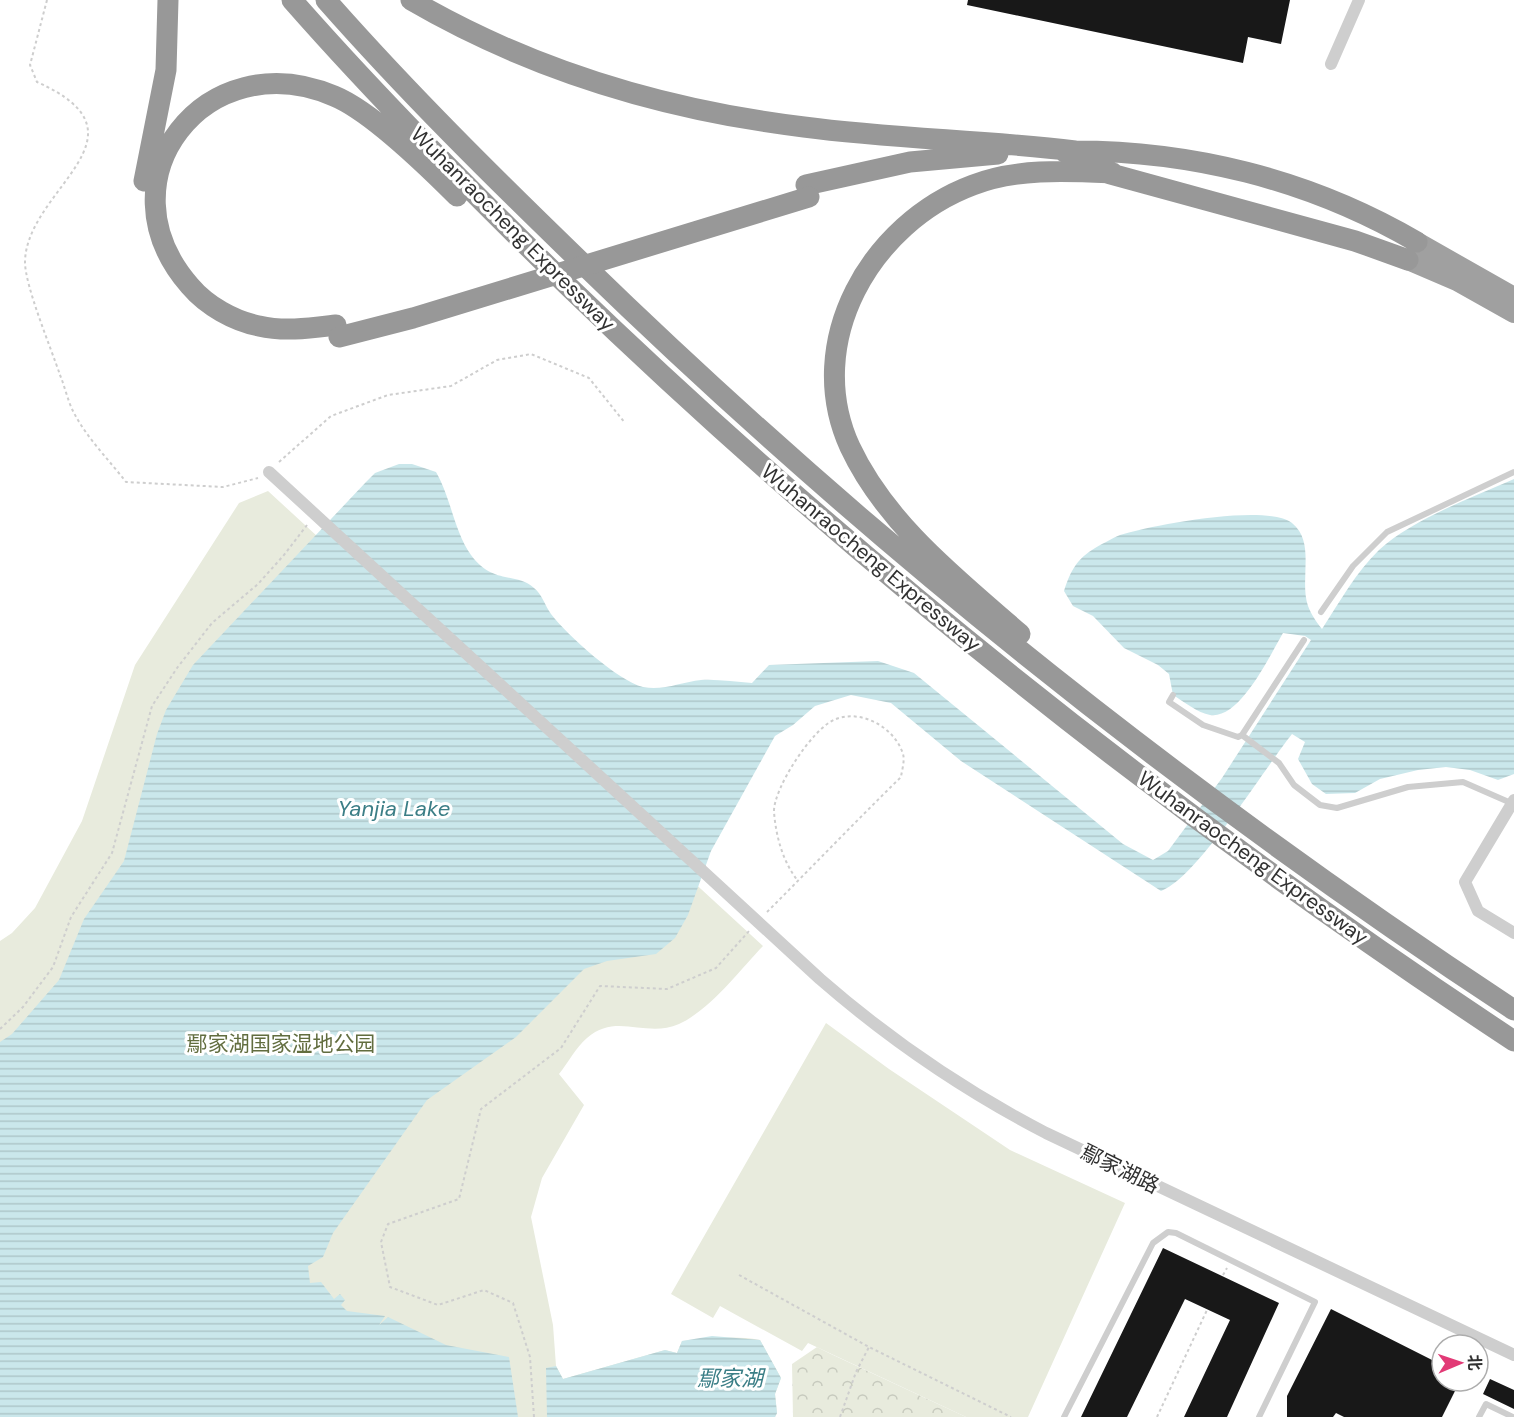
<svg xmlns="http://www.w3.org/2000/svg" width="1514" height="1417" font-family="'DM Sans','Noto Sans SC',sans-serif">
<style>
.forest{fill:url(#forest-crowns)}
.park{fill:#e8ebdd}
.water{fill:url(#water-rules)}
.building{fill:#181818}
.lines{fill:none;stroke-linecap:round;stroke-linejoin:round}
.path{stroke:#cecece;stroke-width:2;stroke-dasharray:3 3;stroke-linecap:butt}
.service{stroke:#cecece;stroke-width:6}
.minor{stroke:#cecece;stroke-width:12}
.trunk{stroke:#a0a0a0;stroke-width:20}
.motorway{stroke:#989898;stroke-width:21}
.motorway-bridge{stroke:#989898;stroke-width:21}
.labels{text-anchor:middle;stroke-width:6;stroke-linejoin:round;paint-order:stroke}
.street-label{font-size:21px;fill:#313131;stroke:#fff}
.park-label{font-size:21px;fill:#626d3f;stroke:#fff}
.water-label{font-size:22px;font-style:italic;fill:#3b7e86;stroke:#fff}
</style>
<defs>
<pattern id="forest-crowns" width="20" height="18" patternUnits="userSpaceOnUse" patternTransform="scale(1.5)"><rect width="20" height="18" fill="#e8ebdd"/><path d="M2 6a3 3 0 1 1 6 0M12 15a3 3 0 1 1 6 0" fill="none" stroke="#c7cabe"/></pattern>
<pattern id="water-rules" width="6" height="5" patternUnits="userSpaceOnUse" patternTransform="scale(1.5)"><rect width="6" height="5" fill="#cae7eb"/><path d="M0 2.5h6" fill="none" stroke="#aec7ca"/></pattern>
</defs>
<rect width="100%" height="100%" fill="#fff"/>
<path class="forest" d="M 817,1347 L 831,1354 L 966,1417 L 793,1417 L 792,1364 Z"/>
<path class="park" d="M 268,491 L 763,946 C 740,970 710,1010 679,1024 C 646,1039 617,1012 587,1038 C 576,1047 568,1063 559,1074 L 584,1105 L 542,1178 L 531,1217 L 553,1325 L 556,1366 L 563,1379 L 665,1350 L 677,1353 L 682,1341 C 709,1339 732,1335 760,1340 L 781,1378 L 775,1394 L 777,1413 L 775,1417 L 0,1417 L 0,941 L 12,933 L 35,908 L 82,821 L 135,665 L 239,503 Z
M 826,1023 L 889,1069 L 1010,1150 L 1125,1203 L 1028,1417 L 966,1417 L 808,1343 L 802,1351 L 720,1306 L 713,1318 L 671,1294 Z"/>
<path class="water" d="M 399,464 L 412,464 L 436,472 C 451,498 454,531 471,555 C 493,585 516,572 534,588 C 542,594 545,606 551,614 C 567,635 618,681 643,687 C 663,691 682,682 701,680 C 718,679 735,682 752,683 L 769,665 L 878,661 L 914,673 L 1123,844 L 1153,860 L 1168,851 L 1222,778 L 1311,640 L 1305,636 L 1283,633 C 1270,655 1240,720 1210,715 C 1198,713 1183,701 1173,695 L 1169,674 L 1158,665 L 1124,648 L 1093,616 L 1073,606 L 1064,591 C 1070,573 1075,561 1092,550 C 1100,545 1111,539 1120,535 C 1151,525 1267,503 1292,523 C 1316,542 1299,580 1308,606 C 1311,614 1317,623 1322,629 C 1339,603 1356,572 1379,550 C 1411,520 1473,497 1514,479 L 1514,774 L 1498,780 L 1470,770 L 1446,767 L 1418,770 L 1380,779 L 1355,793 L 1326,794 L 1312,784 L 1298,759 L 1305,742 L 1292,734 C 1264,769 1197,878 1161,891 L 961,761 L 891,703 L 851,695 L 815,706 L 793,725 L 775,736 L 711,851 L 688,915 L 675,938 L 656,954 L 607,961 L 584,969 L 516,1037 L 427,1100 L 333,1233 L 323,1257 L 308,1266 L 310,1283 L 321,1282 L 334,1299 L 340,1294 L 345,1300 L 341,1305 L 347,1311 L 385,1316 L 379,1325 L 388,1317 L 446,1345 L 509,1357 L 518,1417 L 0,1417 L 0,1042 L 12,1034 L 59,980 L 84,919 L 124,861 L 157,734 L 166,710 L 193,665 L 366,482 L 375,473 Z
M 712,1336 L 760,1340 L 781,1378 L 775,1394 L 777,1413 L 775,1417 L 547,1417 L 546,1368 L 556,1366 L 563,1379 L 665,1350 L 677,1353 L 682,1341 Z"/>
<path class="building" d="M 968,0 L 1290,0 L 1281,44 L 1248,37 L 1243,63 L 967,5 Z
M 1163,1248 L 1279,1303 L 1227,1417 L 1184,1417 L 1230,1320 L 1185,1299 L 1127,1417 L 1081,1417 Z
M 1331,1309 L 1442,1365 L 1442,1381 L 1460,1381 L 1442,1417 L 1344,1417 L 1336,1413 L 1333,1417 L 1287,1417 L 1287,1396 Z
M 1490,1379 L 1514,1390 L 1514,1409 L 1483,1394 Z"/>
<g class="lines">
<path class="path" d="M 47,0 L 30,65 L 37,82 C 158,136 26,189 25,262 C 25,286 51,348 60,375 C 65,387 68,402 74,413 C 87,438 109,460 126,482 L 223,487 L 258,478
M 279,462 L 331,416 L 388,395 L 451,386 L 497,360 L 531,354 L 589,378 L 625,423
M 767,912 C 812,867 856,821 901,777 C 902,770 905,760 903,754 C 895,728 862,709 836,719 C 813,727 773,789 774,812 C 776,837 783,862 798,881
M 0,1029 L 23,1007 L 53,967 L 71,917 L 112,853 L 152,706 L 177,668 L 212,623 L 258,584 L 284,555 L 307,525
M 739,1275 L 869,1347 L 1011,1417
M 1223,1275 L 1227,1268
M 534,1417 L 530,1357 L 513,1303 L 484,1290 L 438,1305 L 390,1287 L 381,1242 L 388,1224 L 459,1199 L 481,1109 L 561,1048 L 600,986 L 667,989 L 716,968 L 749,931
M 840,1417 L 856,1372 L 869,1347
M 1157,1417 L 1207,1310"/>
<path class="service" d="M 1321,612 L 1353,566 L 1387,532 L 1514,472
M 1173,695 L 1169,702 L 1203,725 L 1238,737 L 1242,735 L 1279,763 L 1294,785 L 1320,805 L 1337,808 L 1408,787 L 1463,782 L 1511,803
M 1242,735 L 1304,640
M 1064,1417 L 1153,1243 L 1168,1232 L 1176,1233 L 1315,1302 L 1259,1417
M 1479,1417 L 1486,1404 L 1513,1417"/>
<path class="minor" d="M 1331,64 L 1359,0
M 269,472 L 820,979 C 890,1040 963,1090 1046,1133 L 1514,1355
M 1514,800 L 1465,882 L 1478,911 L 1514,933"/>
<path class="trunk" d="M 1417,242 L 1514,297
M 1408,260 L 1457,281 L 1514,313"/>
<path class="motorway" d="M 292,0 C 379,99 473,193 567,285 C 858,566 1176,818 1514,1041
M 326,0 C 407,92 495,179 583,264 C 869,542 1181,791 1514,1010
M 411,0 C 533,71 664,110 804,127 C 894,139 985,140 1075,151
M 1063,151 C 1188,149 1309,179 1417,242
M 1100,171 L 1355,241 L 1408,260
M 144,181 L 166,70 L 168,0
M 806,185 L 910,162 L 998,154
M 336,325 C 311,328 285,332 259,326 C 234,321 207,306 190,286 C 97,180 206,41 334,96 C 371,111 427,166 457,196
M 1020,634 C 957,579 886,524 850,447 C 802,342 871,223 973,185 C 1016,168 1068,171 1113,173"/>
<path class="motorway-bridge" d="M 339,337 L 413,318 L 809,197"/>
</g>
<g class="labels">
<g class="street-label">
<text transform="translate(513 229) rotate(45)" y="7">Wuhanraocheng Expressway</text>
<text transform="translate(871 558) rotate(40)" y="7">Wuhanraocheng Expressway</text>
<text transform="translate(1253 858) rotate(36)" y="7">Wuhanraocheng Expressway</text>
<text transform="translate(1120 1169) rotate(26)" y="7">鄢家湖路</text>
</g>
<g class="park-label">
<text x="281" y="1051">鄢家湖国家湿地公园</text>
</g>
<g class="water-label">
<text x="394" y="816">Yanjia Lake</text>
<text x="730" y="1386">鄢家湖</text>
</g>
</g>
<g transform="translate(1460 1363) rotate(88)"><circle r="28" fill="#ffffff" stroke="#adadad" stroke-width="1.5"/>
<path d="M0-4.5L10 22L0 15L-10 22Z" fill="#e23a76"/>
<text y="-9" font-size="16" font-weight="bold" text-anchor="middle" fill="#313131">北</text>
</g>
</svg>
